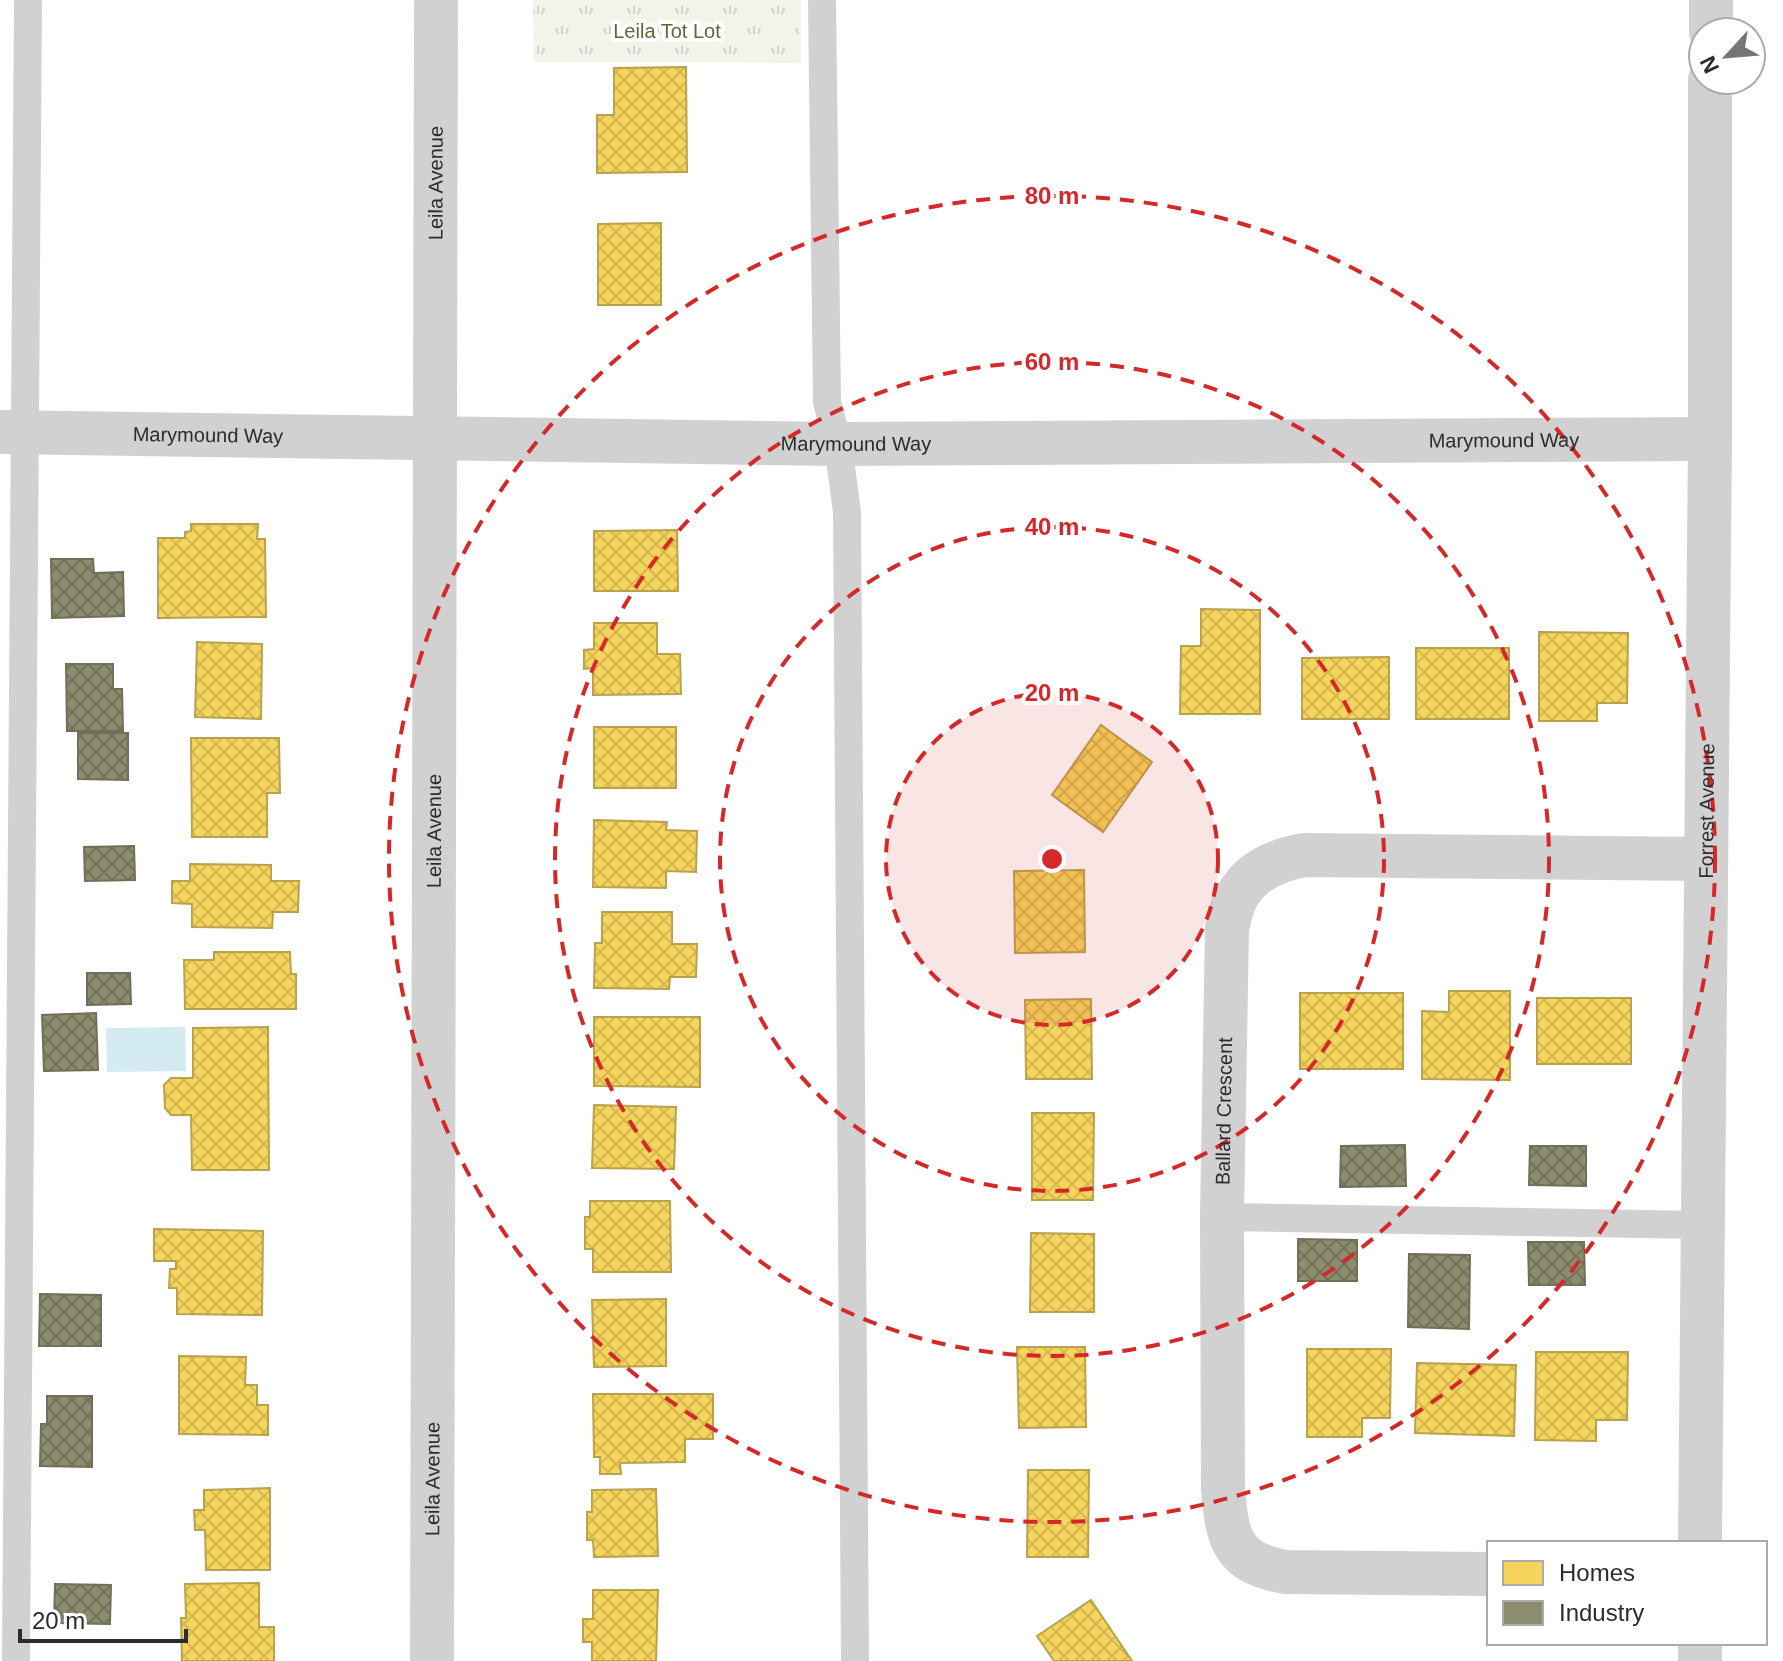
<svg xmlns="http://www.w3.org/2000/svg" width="1783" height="1661" font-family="Helvetica,sans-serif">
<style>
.park{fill:url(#park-tufts)}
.water{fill:#d4ebf2}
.homes{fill:url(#homes-cross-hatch);stroke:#b9a24e;stroke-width:2}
.industry{fill:url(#industry-cross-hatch);stroke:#6f6f5a;stroke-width:2}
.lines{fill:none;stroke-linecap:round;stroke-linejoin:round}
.lane{stroke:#d1d1d1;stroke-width:28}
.street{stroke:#d1d1d1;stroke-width:44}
.ring{fill:none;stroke:#d62828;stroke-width:4;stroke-dasharray:14 10}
.labels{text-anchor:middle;stroke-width:8;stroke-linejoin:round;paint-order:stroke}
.park-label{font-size:20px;fill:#576a37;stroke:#fff}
.street-label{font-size:20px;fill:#2c2c2c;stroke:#fff}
.centre{fill:#d62828;stroke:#fff;stroke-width:4}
.ring-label{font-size:24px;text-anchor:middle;font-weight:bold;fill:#d62828;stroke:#fff;stroke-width:8;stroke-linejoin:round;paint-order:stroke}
</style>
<defs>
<pattern id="park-tufts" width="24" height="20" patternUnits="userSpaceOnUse" patternTransform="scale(2)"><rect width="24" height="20" fill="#f1f4e9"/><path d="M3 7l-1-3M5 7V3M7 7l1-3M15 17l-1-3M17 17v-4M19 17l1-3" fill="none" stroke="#cfd1c8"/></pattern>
<pattern id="homes-cross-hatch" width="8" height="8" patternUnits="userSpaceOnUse" patternTransform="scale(2)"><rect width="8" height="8" fill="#f6d55c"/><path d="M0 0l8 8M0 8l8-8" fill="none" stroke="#d3b750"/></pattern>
<pattern id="industry-cross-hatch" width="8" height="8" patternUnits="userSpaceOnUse" patternTransform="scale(2)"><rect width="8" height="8" fill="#8c8c6e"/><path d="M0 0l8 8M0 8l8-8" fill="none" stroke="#73735b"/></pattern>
</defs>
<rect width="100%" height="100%" fill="#fff"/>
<path class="park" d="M 533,0 L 801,0 L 801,63 L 534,62 Z"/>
<path class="water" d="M 185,1027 L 186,1071 L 107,1072 L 106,1028 Z"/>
<path class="homes" d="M 686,67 L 687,172 L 597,173 L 597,115 L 614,115 L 614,68 Z
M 661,223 L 661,305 L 598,305 L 598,224 Z
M 191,524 L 258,524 L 257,539 L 265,539 L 266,617 L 158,618 L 158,538 L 185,538 L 185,532 L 191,531 Z
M 677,530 L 678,591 L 594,591 L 594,531 Z
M 1201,609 L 1260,610 L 1260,714 L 1180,714 L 1181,646 L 1201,646 Z
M 594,623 L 657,623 L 657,654 L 680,654 L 681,694 L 593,695 L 593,668 L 584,669 L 584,650 L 594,649 Z
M 1539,632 L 1628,633 L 1627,703 L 1597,703 L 1597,721 L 1539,721 Z
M 197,642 L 262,644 L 261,719 L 195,717 Z
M 1416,648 L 1509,648 L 1509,719 L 1416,719 Z
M 1389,657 L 1389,719 L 1302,719 L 1302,658 Z
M 1101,725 L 1152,762 L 1103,832 L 1052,795 Z
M 594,727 L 676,727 L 676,788 L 594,788 Z
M 191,738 L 279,738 L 280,793 L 267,793 L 267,837 L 192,837 Z
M 594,820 L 667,822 L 666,830 L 697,831 L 696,872 L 666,871 L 666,888 L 593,887 Z
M 190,864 L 271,865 L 271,881 L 299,881 L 298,912 L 273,912 L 272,928 L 192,927 L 192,904 L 172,903 L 172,881 L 190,881 Z
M 1084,870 L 1085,952 L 1015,953 L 1014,871 Z
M 602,912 L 672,912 L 672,944 L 697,944 L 696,977 L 670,977 L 669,989 L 594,988 L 595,943 L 602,943 Z
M 214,952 L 290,952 L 291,974 L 296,974 L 296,1009 L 185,1009 L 184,960 L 214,960 Z
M 1449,991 L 1510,991 L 1510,1080 L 1422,1079 L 1422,1011 L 1449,1012 Z
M 1300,993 L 1403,993 L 1403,1069 L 1300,1069 Z
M 1537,998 L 1631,998 L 1631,1064 L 1537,1064 Z
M 1091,999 L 1092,1079 L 1026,1079 L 1025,1000 Z
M 594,1017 L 700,1017 L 700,1087 L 594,1086 Z
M 268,1027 L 269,1170 L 192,1170 L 191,1115 L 171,1115 L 165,1108 L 164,1085 L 171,1078 L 193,1078 L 193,1028 Z
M 594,1105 L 676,1107 L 674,1169 L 592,1168 Z
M 1032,1113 L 1094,1113 L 1093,1200 L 1032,1200 Z
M 590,1201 L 670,1201 L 671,1272 L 593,1272 L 593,1249 L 585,1249 L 585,1217 L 590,1217 Z
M 154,1229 L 263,1231 L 262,1315 L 177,1314 L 177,1288 L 169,1288 L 170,1269 L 176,1269 L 176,1261 L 154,1261 Z
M 1031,1233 L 1094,1234 L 1094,1312 L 1030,1312 Z
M 666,1299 L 666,1366 L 594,1367 L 592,1300 Z
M 1017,1347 L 1085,1347 L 1086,1427 L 1019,1428 Z
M 1307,1349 L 1391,1349 L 1390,1418 L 1362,1418 L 1362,1437 L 1307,1437 Z
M 1536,1352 L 1628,1352 L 1627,1420 L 1596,1420 L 1596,1441 L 1535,1440 Z
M 179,1356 L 246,1357 L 245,1385 L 257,1385 L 257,1405 L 268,1405 L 268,1435 L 179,1434 Z
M 1417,1363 L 1516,1365 L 1514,1436 L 1415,1433 Z
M 593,1394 L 713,1394 L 713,1439 L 685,1439 L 685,1462 L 620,1463 L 621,1474 L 600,1474 L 600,1457 L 594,1457 Z
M 1028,1470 L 1089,1470 L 1088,1557 L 1027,1557 Z
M 270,1488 L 270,1570 L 206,1570 L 205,1530 L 195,1530 L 194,1510 L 204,1510 L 204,1490 Z
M 656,1489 L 658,1556 L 594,1557 L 593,1540 L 587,1540 L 587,1512 L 592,1512 L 592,1490 Z
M 259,1583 L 259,1627 L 274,1627 L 274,1661 L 182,1661 L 181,1618 L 186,1618 L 185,1584 Z
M 593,1590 L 658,1590 L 656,1661 L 592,1661 L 592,1642 L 583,1642 L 583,1619 L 593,1619 Z
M 1091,1600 L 1132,1661 L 1054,1661 L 1037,1636 Z"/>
<path class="industry" d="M 51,559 L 93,559 L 94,573 L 123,572 L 124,616 L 52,618 Z
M 66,664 L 113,664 L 113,689 L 122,689 L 123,731 L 67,731 Z
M 78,733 L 128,733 L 128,780 L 78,779 Z
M 134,846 L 135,880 L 85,881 L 84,847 Z
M 87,973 L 130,973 L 131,1004 L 87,1005 Z
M 96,1013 L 98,1070 L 44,1071 L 42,1015 Z
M 1405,1145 L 1406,1186 L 1340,1187 L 1341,1146 Z
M 1530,1146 L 1586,1146 L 1586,1186 L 1529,1185 Z
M 1298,1239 L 1357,1240 L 1357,1281 L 1298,1281 Z
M 1528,1242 L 1584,1242 L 1585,1285 L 1529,1285 Z
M 1409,1254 L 1470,1255 L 1469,1329 L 1408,1327 Z
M 40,1294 L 101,1295 L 101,1346 L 39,1346 Z
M 47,1396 L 92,1396 L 92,1467 L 40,1466 L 41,1424 L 47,1424 Z
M 55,1584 L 111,1585 L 110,1624 L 54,1623 Z"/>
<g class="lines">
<path class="lane" d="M 822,0 L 827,402 L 838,444 L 847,512 L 855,1661
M 1222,1217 L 1702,1225
M 16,1661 L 28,0"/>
<g class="street">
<path d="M 1711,32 L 1711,0"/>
<path id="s1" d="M 0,432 L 838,444 L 1710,439"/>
<path id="s2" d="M 1700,1543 L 1710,439 L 1710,80"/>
<path id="s3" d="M 1489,1574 L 1286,1572 C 1231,1563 1227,1538 1223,1488 L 1222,1217 L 1227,928 C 1229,920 1231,910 1234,903 C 1246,873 1275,860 1305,855 L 1705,859"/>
<path id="s4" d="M 432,1661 L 436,0"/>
<path d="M 1700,1661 L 1700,1643"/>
</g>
</g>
<circle cx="1052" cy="859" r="166" fill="#d62828" fill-opacity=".12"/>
<g class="ring">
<circle cx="1052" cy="859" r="166"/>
<circle cx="1052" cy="859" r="332"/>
<circle cx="1052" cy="859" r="497"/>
<circle cx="1052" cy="859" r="663"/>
</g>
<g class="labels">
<g class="park-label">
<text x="667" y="38">Leila Tot Lot</text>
</g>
<g class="street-label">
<text dy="7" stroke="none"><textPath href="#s4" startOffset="1478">Leila Avenue</textPath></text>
<text dy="7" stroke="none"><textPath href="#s1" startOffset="208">Marymound Way</textPath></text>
<text dy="7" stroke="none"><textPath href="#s1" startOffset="1504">Marymound Way</textPath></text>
<text dy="7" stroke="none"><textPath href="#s1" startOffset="856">Marymound Way</textPath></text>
<text dy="7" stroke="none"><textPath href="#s2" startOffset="732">Forrest Avenue</textPath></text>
<text dy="7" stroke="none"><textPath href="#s4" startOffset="830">Leila Avenue</textPath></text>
<text dy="7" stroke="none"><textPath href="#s3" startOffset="698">Ballard Crescent</textPath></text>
<text dy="7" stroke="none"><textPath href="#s4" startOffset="182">Leila Avenue</textPath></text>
</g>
</g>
<circle cx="1052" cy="859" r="12" class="centre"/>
<g class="ring-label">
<text x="1052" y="204">80 m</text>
<text x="1052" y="370">60 m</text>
<text x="1052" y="535">40 m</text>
<text x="1052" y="701">20 m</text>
</g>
<rect x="1487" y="1541" width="280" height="104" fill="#ffffff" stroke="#ababab" stroke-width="2"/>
<rect x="1503" y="1561" width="40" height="24" fill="#f6d55c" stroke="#ababab" stroke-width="2"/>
<text x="1559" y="1581" font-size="24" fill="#2c2c2c">Homes</text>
<rect x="1503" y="1601" width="40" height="24" fill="#8c8c6e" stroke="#ababab" stroke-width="2"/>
<text x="1559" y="1621" font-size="24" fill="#2c2c2c">Industry</text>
<g transform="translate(1727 56) rotate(244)"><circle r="38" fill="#ffffff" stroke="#ababab" stroke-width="2"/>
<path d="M0-6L14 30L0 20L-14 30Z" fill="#767676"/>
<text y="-12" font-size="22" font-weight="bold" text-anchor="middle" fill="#2c2c2c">N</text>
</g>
<path d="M20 1629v12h166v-12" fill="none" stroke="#2c2c2c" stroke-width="4"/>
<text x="32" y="1629" font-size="24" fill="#2c2c2c" stroke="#ffffff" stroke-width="6" paint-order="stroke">20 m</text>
</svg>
